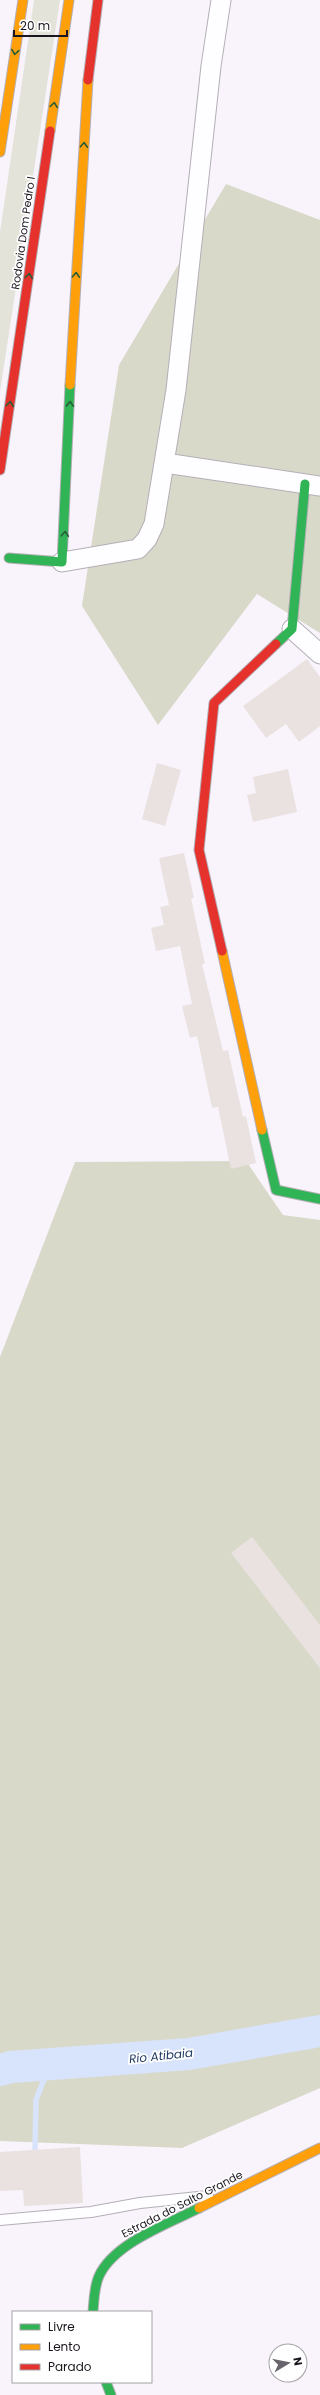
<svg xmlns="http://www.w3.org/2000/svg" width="320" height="2395" font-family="Poppins,sans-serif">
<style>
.green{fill:#e3e3d9}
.forest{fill:#d9d9ca}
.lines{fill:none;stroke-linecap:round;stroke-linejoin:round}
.stream{stroke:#d8e4fb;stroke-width:5.5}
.river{stroke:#d8e4fb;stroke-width:32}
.building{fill:#e9e2e0}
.lane-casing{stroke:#b4afb7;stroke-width:12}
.street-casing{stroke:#b4afb7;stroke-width:21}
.fast-casing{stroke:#b4afb7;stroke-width:11}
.slow-casing{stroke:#b4afb7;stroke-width:11}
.jam-casing{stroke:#b4afb7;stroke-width:11}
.lane{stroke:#fefdff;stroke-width:10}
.street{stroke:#fefdff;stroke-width:19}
.fast{stroke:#30b455;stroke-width:9}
.slow{stroke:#ff9f0a;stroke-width:9}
.jam{stroke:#e5322d;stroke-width:9}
.oneway{stroke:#245d37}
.labels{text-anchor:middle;stroke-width:3.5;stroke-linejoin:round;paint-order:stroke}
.street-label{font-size:11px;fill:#1b161e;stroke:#fff}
.water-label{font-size:12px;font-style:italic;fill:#233d64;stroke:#fff}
</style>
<rect width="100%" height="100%" fill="#f9f4fc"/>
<path class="green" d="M 34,0 L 60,0 L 0,392 L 0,232 Z"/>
<path class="forest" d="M 226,184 L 320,220 L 320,633 L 257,594 L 158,725 L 82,606 L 119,365 Z
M 246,1161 L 283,1215 L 320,1220 L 320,2088 L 182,2148 L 0,2141 L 0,1357 L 75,1162 Z"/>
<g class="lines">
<path class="stream" d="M 35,2150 L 36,2100 L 50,2064"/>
<path class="river" d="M 0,2070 L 11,2067 L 189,2054 L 320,2031"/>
</g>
<path class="building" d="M 307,659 L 320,677 L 320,726 L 299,742 L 286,724 L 266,738 L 243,706 Z
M 157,763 L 181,770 L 165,826 L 142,819 Z
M 288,769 L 297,812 L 253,822 L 247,795 L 256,793 L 253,777 Z
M 184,853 L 194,898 L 191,898 L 205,964 L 202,964 L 223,1051 L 228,1050 L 243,1117 L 246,1116 L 256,1163 L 231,1169 L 218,1107 L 212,1108 L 197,1036 L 190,1038 L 182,1006 L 192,1004 L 180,946 L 156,951 L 151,928 L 164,925 L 160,907 L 169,905 L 159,858 Z
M 252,1537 L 320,1625 L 320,1668 L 231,1553 Z
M 80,2147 L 83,2203 L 24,2206 L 23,2190 L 0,2191 L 0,2152 Z"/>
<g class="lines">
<g class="lane-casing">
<path id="lane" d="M 0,2220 L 91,2212 L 140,2203 L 208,2196"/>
</g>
<g class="street-casing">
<path id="street" d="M 165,463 L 320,486
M 62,562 L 138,549 L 147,539 L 154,524 L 176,390 L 211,66 L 221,0
M 292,629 L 320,654"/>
</g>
<g class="fast-casing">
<path id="fast" d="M 9,558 L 62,562 L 70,385
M 276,644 L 292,629 L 305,484
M 262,1130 L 276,1190 L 320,1199
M 93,2312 C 94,2300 94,2287 99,2276 C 114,2243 168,2224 199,2208
M 106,2382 L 111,2395"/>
</g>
<g class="slow-casing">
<path id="slow" d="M 50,131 L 69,0
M 0,152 L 23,0
M 70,385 L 88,80
M 222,951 L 262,1130
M 199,2208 L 320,2148"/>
</g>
<g class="jam-casing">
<path id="jam" d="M 88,80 L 98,0
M 0,470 L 50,131
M 222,951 L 199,850 L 214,703 L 276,644"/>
</g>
<use href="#lane" class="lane"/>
<use href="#street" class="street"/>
<use href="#fast" class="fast"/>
<use href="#slow" class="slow"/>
<use href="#jam" class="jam"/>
</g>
<defs><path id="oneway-chevron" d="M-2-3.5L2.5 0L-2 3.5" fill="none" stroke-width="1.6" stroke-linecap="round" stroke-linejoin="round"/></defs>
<g class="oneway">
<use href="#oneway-chevron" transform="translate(15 52) rotate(99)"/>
<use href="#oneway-chevron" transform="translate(54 105) rotate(-82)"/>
<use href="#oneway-chevron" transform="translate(84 145) rotate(-87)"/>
<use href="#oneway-chevron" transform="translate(76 275) rotate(-87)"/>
<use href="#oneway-chevron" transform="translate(29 276) rotate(-82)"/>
<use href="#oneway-chevron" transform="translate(10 404) rotate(-82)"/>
<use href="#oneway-chevron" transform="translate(70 404) rotate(-88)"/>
<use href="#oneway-chevron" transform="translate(65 534) rotate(-85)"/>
</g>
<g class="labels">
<g class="street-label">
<text transform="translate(23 233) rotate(-82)" y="4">Rodovia Dom Pedro I</text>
<text transform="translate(182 2204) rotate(-27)" y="4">Estrada do Salto Grande</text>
</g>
<g class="water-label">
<text transform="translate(161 2056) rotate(-6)" y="4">Rio Atibaia</text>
</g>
</g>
<rect x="12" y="2311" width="140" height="72" fill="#ffffff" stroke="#a4a2a5"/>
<rect x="20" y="2324" width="20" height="6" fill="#30b455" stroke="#a4a2a5"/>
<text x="48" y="2331" font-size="12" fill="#1b161e">Livre</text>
<rect x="20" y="2344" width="20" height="6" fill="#ff9f0a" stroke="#a4a2a5"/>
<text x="48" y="2351" font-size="12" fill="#1b161e">Lento</text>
<rect x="20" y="2364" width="20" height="6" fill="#e5322d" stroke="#a4a2a5"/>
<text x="48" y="2371" font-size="12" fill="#1b161e">Parado</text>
<g transform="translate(288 2363) rotate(80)"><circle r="19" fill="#ffffff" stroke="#a4a2a5"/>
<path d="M0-3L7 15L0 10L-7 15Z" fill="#69646c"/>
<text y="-6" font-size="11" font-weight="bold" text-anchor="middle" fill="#1b161e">N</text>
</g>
<path d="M14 30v6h53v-6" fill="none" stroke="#1b161e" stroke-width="2"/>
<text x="20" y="30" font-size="12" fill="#1b161e" stroke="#ffffff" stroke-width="3" paint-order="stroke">20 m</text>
</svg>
